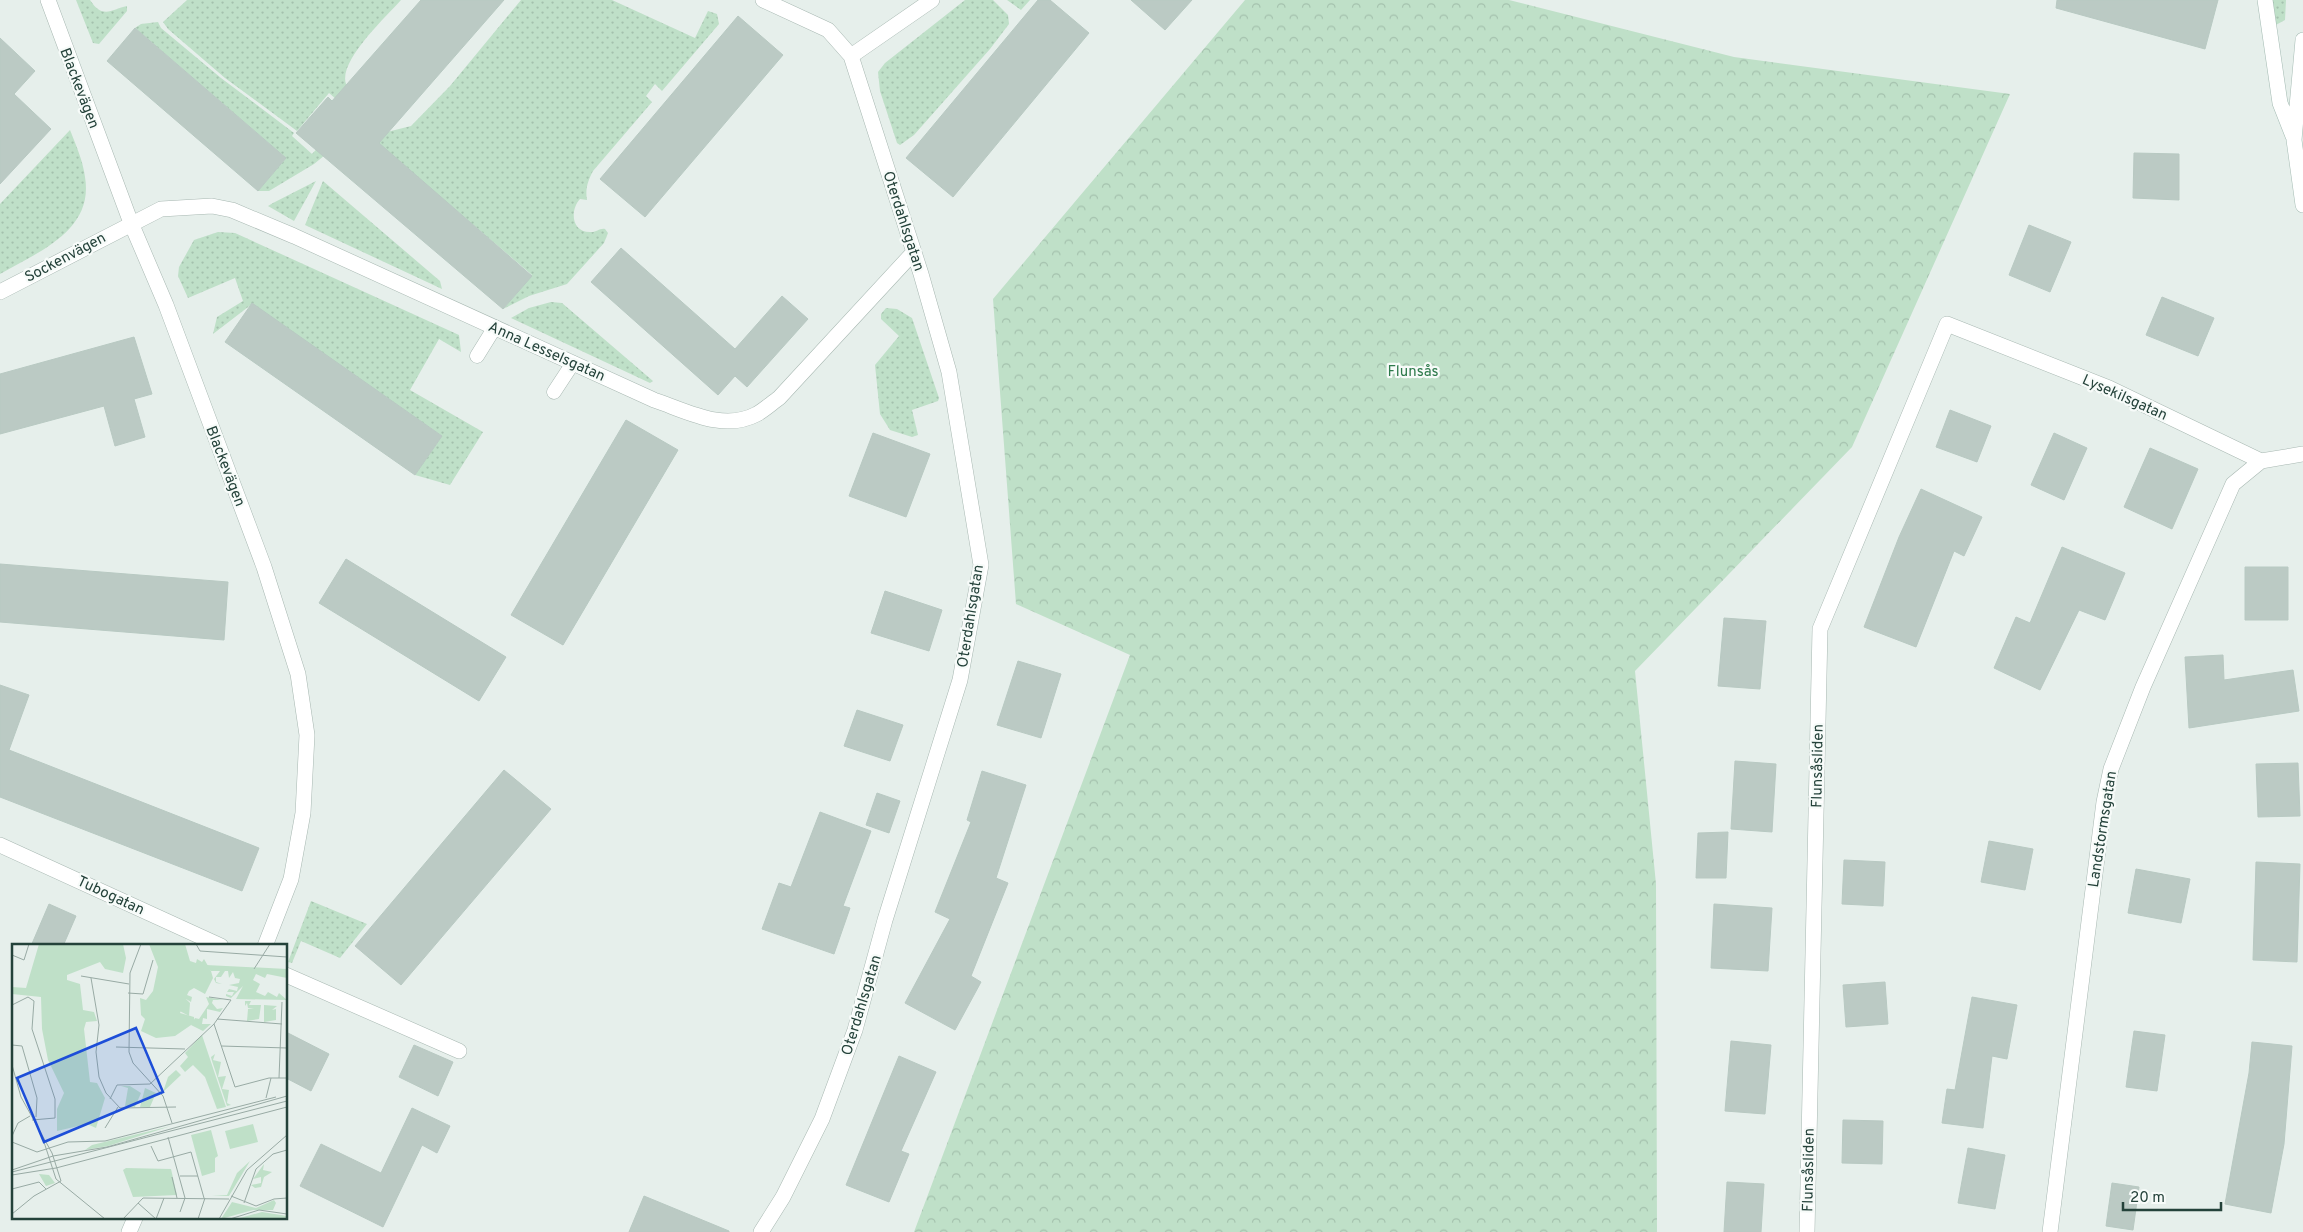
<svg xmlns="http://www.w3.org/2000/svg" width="2303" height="1232" font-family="Overpass,sans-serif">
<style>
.grass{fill:url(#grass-dots)}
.forest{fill:url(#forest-crowns)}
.building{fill:#bbcac4;stroke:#b8c9c2}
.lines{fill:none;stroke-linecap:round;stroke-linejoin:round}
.lane-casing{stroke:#a8b8b2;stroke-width:15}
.street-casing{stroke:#a8b8b2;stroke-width:16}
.secondary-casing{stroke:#a4bbb3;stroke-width:16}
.lane{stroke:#fff;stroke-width:14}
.street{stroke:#fff;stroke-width:15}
.secondary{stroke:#fff;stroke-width:15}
.labels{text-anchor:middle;stroke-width:4.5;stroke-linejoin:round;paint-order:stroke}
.street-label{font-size:15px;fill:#24423a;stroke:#f7fbf9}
.park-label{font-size:15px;fill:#2d7a4b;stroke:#f7fbf9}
.inset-road{fill:none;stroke:#98aaa4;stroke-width:1}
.view{fill:#1d4ed8;fill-opacity:0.15;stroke:#1d4ed8;stroke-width:2.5}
.inset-edge{fill:none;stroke:#24423a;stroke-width:2.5}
</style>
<defs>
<pattern id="grass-dots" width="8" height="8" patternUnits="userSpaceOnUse" patternTransform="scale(1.25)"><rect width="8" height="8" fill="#bfe0c8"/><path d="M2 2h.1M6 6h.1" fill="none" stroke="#a4c1ad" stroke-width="1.8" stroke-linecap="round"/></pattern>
<pattern id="forest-crowns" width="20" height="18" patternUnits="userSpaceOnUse" patternTransform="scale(1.25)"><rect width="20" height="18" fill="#bfe0c8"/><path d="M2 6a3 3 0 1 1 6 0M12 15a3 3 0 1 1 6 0" fill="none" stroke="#a4c1ad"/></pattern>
</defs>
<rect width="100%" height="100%" fill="#e6efeb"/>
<path class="grass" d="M 76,0 L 90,0 C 103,20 112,9 127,6 L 127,11 L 99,44 L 93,43 Z
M 187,0 L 401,0 C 386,17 338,61 346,84 C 350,96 361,105 366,117 L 363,124 L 314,164 L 269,191 L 258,191 L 286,158 L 135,28 L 141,24 L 158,22 L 161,28 L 221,78 L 294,133 L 292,136 L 312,154 L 351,112 L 329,93 L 297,131 L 225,78 L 168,29 L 163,22 Z
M 521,0 L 612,0 L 695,38 L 708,11 L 717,14 L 719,24 L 662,91 L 655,84 L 646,96 L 652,102 L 593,171 C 588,181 585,188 587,200 L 580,199 C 570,210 571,232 590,232 C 596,233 599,228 605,229 L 608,233 L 604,243 L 567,284 L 529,296 L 503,309 L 532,275 L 375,141 L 383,133 L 411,126 L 450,86 Z
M 965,0 L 993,0 L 1008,15 L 1009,24 L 990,49 L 914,135 L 900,145 L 897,143 L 880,91 L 878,72 L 885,63 Z
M 1007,0 L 1030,0 L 1021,10 Z
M 2263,0 L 2286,0 L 2285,20 L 2272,27 Z
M 70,130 C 76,145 83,161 85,177 C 94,231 38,252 0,274 L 0,204 Z
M 316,181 L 294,221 L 268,206 L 273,203 Z
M 323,181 L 440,281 L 442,289 L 305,225 Z
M 218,232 L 235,233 L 459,335 L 461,352 L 439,339 L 410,390 L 483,432 L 450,485 L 415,475 L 442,436 L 252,304 L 213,334 L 217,317 L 243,301 L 235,278 L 188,298 L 178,276 L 179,267 L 194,240 Z
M 551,302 L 562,303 L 653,381 L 650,383 L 511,318 L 529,308 Z
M 886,308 L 897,309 L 912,318 L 939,398 L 938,401 L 912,410 L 918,435 L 912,437 L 890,430 L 880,414 L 875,365 L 899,336 L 881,319 L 881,314 Z
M 311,901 L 367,924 L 340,958 L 301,941 L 292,963 L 288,962 Z"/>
<path class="forest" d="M 1245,0 L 1509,0 L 1734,57 L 2010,94 L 1852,447 L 1635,671 L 1656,884 L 1657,1232 L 914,1232 L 1130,655 L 1016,604 L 993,299 Z"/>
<path class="building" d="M 421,0 L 504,0 L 379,143 L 532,276 L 503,309 L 296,133 L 328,97 L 332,101 Z
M 1038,0 L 1050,0 L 1089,33 L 953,197 L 906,158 Z
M 1131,0 L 1192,0 L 1165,30 Z
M 2057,0 L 2218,0 L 2205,49 L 2056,8 Z
M 738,16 L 783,55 L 645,217 L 600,179 Z
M 135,28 L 286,158 L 258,191 L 107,61 Z
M 0,38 L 35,71 L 14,94 L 51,129 L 0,184 Z
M 2134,153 L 2179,154 L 2179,200 L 2133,198 Z
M 2029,225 L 2071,242 L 2050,292 L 2009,275 Z
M 621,248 L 735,349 L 782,296 L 808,319 L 747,387 L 735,376 L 718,395 L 591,282 Z
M 2162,297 L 2214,318 L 2198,356 L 2146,335 Z
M 252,303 L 442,436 L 415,475 L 225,342 Z
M 134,337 L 152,394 L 134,399 L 145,437 L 115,446 L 104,406 L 0,434 L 0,374 Z
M 1950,410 L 1991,426 L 1977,462 L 1936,447 Z
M 626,420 L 678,450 L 563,645 L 511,615 Z
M 873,433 L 930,454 L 906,517 L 849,496 Z
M 2054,433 L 2087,448 L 2064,500 L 2031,485 Z
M 2150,448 L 2198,469 L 2172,529 L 2124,507 Z
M 1921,489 L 1982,517 L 1964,556 L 1954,551 L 1916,647 L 1864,627 L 1899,537 Z
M 2062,547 L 2125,573 L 2105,620 L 2079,610 L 2040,690 L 1994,668 L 2016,617 L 2030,623 Z
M 346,559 L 506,657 L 479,701 L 319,603 Z
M 0,564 L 228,582 L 224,640 L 0,622 Z
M 2245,567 L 2288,567 L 2288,620 L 2245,620 Z
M 885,591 L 942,610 L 929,651 L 871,633 Z
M 1724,618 L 1766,621 L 1760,689 L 1718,686 Z
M 2223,655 L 2224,680 L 2293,670 L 2299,711 L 2189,728 L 2185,657 Z
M 1018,661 L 1061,674 L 1041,738 L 997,725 Z
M 0,685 L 29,695 L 9,750 L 259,848 L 242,891 L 0,797 Z
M 857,710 L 903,725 L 890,761 L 844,746 Z
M 1735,761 L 1776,764 L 1772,832 L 1731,829 Z
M 2298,763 L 2300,816 L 2258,817 L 2256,764 Z
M 504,770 L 551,809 L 401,985 L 355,946 Z
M 982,771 L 1026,785 L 996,878 L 1008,883 L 971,976 L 981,982 L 955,1030 L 905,1003 L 950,919 L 935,912 L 971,822 L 967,820 Z
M 877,793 L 900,801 L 889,833 L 866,825 Z
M 820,812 L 871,831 L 843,906 L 850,908 L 834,954 L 762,929 L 779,883 L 791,887 Z
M 1728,832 L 1726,878 L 1696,878 L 1698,833 Z
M 1989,841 L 2033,849 L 2025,890 L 1981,882 Z
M 1844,860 L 1885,862 L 1883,906 L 1842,904 Z
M 2256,862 L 2300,864 L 2297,962 L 2253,960 Z
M 2136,869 L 2190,879 L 2181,923 L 2128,913 Z
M 49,904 L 76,916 L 63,946 L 31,946 Z
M 1714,904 L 1772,908 L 1768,971 L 1711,968 Z
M 1885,982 L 1888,1024 L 1846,1027 L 1843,985 Z
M 1972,997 L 2017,1005 L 2007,1059 L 1992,1056 L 1983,1128 L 1942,1123 L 1947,1089 L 1955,1090 Z
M 2134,1031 L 2165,1035 L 2157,1091 L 2126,1087 Z
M 286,1032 L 329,1054 L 311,1091 L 286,1078 Z
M 1731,1041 L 1771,1045 L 1765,1114 L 1725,1111 Z
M 2252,1042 L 2292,1046 L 2284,1144 L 2271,1213 L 2225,1204 L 2249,1073 Z
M 414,1045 L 453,1062 L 438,1096 L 399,1077 Z
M 899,1056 L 936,1072 L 901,1151 L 909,1154 L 889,1202 L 846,1185 Z
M 412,1108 L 450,1126 L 437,1153 L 422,1145 L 383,1227 L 300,1186 L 321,1144 L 381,1173 Z
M 1843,1120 L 1883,1121 L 1882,1164 L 1842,1163 Z
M 1968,1148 L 2005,1155 L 1995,1209 L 1958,1203 Z
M 1727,1182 L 1764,1184 L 1761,1232 L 1724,1232 Z
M 2112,1183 L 2139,1187 L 2133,1230 L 2106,1226 Z
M 644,1196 L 729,1231 L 729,1232 L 629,1232 Z"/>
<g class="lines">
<g class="lane-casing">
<path id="lane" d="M 477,356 L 495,327
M 554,392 L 573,363"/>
</g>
<g class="street-casing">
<path id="street" d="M 48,0 L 131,223 L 166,305 L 264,567 L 298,674 L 307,735 L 303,813 L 291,879 L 265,946
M 851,56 L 932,0
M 0,292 L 161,209 L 212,206 L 232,210 L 294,236 L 654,400 C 687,411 723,432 757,414 C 764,410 772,403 779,398 L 913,253
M 0,845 L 221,946
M 286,975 L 459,1051
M 129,1232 L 135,1218
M 761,1232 L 783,1197 L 822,1119 L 855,1030 L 885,920 L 960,680 L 981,565 L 949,372 L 921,274 L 851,56 L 828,30 L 763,0
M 1807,1232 L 1820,629 L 1947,324 L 2109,388 L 2261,461 L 2303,454
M 2050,1232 L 2104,802 L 2111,769 L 2143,687 L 2233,484 L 2261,461"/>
</g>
<g class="secondary-casing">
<path id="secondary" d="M 2265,0 L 2280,103 L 2293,136
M 2303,40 L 2294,140 L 2303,205"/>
</g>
<use href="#lane" class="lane"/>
<use href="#street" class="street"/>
<use href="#secondary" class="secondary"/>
</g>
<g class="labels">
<g class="street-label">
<text transform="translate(80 88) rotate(69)" y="5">Blackevägen</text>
<text transform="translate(904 221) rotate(72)" y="5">Oterdahlsgatan</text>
<text transform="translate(65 257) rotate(-28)" y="5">Sockenvägen</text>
<text transform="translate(547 351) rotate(24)" y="5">Anna Lesselsgatan</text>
<text transform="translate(2125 397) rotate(24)" y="5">Lysekilsgatan</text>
<text transform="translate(226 466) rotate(69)" y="5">Blackevägen</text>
<text transform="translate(970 616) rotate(-81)" y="5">Oterdahlsgatan</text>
<text transform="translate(1817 766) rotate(-89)" y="5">Flunsåsliden</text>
<text transform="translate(2102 829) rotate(-81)" y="5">Landstormsgatan</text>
<text transform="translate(111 895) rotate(25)" y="5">Tubogatan</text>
<text transform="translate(861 1005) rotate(-73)" y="5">Oterdahlsgatan</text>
<text transform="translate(1808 1170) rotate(-89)" y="5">Flunsåsliden</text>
</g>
<g class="park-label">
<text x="1413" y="376">Flunsås</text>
</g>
</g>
<g transform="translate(12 944)">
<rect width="275" height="275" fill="#e6efeb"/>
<path d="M 194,21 L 275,25 L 275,34 L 255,30 L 253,34 L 244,30 L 241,36 L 248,40 L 244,48 L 253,52 L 256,48 L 265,53 L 267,49 L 275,56 L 224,55 L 231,42 L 219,54 L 214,52 L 214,50 L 220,52 L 222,48 L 215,48 L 217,45 L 225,47 L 226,43 L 217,41 L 227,39 L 228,35 L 223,34 L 221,28 L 217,34 L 216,27 L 213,27 L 209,33 L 204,33 L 204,38 L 210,40 L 204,39 L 202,35 L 208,27 L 199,27 ZM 194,53 L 211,56 L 201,56 L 200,59 L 205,65 L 211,64 L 208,68 L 195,65 L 195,75 L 191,74 L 190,80 L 199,80 L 191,87 L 179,81 L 183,74 L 187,75 L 197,60 ZM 233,57 L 239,57 L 237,61 L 249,61 L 247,75 L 235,77 L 236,65 L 242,64 L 236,64 L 235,59 L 233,62 ZM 252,61 L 265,62 L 260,66 L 264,65 L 264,76 L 252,78 ZM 203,110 L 201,116 L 209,118 L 206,133 L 214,132 L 210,145 L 217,146 L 215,159 L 219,161 L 215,162 L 200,117 L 199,113 ZM 164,126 L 169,131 L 151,148 L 156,133 ZM 109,142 L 118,142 L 129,149 L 123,163 L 113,162 L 116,144 ZM 133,144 L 144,149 L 138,163 L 128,163 ZM 159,182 L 96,202 L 73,206 L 80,201 ZM 238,217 L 217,252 L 200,252 L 215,251 L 225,229 ZM 252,220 L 251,226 L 260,228 L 252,233 L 249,243 L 243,244 L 239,241 L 249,239 L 249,233 L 241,235 ZM 114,224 L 159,225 L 165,251 L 121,253 L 111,226 ZM 27,230 L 37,231 L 43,239 L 34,242 ZM 262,256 L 264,259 L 261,266 L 241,266 L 209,275 L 220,258 L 244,264 Z" fill="#bfe0c8"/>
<path d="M 27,0 L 111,0 L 114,14 L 111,29 L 93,25 L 88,18 L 55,31 L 55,36 L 68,40 L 71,66 L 82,68 L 85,77 L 74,78 L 72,85 L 78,138 L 85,139 L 93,154 L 84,184 L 75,180 L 45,187 L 45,165 L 52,149 L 36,116 L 30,85 L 29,53 L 0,50 L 0,43 L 14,44 ZM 137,0 L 173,0 L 178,17 L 184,19 L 185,15 L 190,18 L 192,15 L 199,27 L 201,34 L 193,50 L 182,44 L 177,47 L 175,51 L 180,53 L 179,58 L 174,55 L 168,69 L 182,73 L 182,79 L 163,92 L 144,94 L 129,87 L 133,75 L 129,71 L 128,54 L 134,56 L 141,47 L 146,23 ZM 250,268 L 275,272 L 275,275 L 224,275 Z" fill="#bfe0c8"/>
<path d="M 174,55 L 178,59 L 177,72 L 164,65 L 164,58 ZM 190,91 L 214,163 L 205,165 L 193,133 L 181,121 L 173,128 L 168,122 L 176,113 L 173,109 ZM 241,180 L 246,198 L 218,205 L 213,187 ZM 199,186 L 206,212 L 203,214 L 203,228 L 190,232 L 179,191 Z" fill="#bfe0c8"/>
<path class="inset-road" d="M 129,0 L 118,29 L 117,108 L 121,119 L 151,152 L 160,179M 184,0 L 188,7 L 275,13M 0,11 L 12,16 L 17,0M 242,25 L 258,0M 69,32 L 117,40M 79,34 L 87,81 L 84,108 L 87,133 L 94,149 L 108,164 L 164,163M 116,49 L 131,50 L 141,16M 0,61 L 16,53 L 22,57 L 20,85 L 43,155 L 43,174 L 20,176M 205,75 L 270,80M 202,80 L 223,143 L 257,134 L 275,134M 0,101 L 10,102 L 25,154 L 24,173M 209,102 L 275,104M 104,103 L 173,105M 0,121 L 9,153 L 40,209 L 49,237M 267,134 L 270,58M 254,154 L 259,134M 98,155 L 105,141 L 138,140 L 202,80 L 219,56 L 197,53M 93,184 L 106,163M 0,192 L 6,179 L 18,172M 156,193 L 173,254 L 168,268M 31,195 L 44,235 L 93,275M 0,198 L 25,208 L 56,198 L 93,197 L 264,153M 139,202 L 146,217 L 179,208 L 192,254M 0,226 L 41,212 L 95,203 L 275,152M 0,228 L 275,157M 0,231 L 44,224 L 275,163M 168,232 L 186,232M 160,233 L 165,254M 0,245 L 27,238 L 34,245M 219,252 L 244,262 L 262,255 L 275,254M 126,259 L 144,275M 232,259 L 244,225 L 261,210 L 275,206M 0,270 L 22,252 L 49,237M 111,275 L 131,254 L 217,255M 144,275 L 152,254M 186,275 L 193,254M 207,275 L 235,226 L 275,191M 218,275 L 247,266 L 275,270"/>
<path class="view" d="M 124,84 L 151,148 L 32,198 L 5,134 Z"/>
<rect width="275" height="275" class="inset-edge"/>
</g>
<path d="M2123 1202v8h98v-8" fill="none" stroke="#24423a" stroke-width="2.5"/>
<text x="2130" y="1202" font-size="15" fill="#24423a" stroke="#f7fbf9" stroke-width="4" paint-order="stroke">20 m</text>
</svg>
